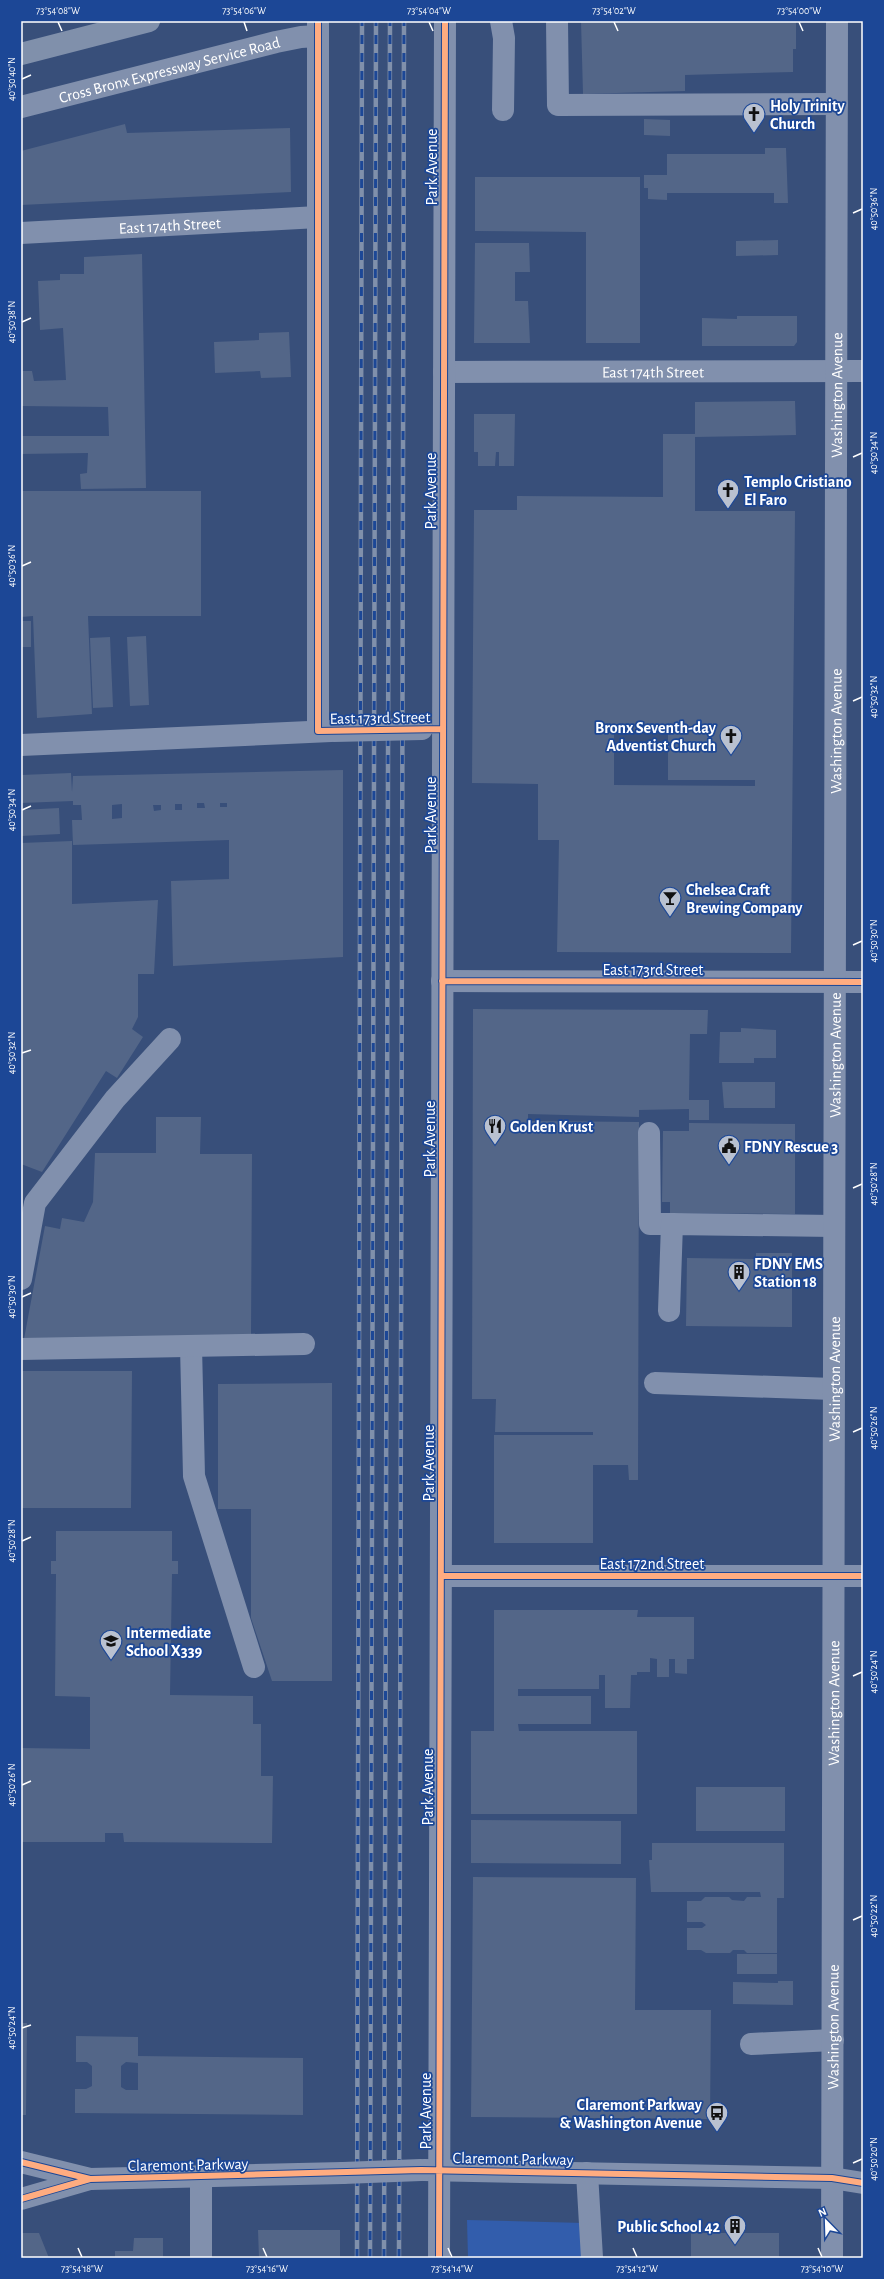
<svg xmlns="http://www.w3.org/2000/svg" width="884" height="2279" font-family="'Alegreya Sans',sans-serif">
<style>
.green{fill:#325dac}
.building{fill:#536688;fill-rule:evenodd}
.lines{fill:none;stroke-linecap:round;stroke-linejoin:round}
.minor{stroke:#8190ad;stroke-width:22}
.highway{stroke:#8090ab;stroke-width:22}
.rail-casing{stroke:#8090ab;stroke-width:4.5}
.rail{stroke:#1c4796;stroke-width:3;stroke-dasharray:9;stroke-linecap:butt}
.minor-bridge{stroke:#8190ad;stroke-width:22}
.cycleway-casing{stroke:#1c4796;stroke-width:8}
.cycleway{stroke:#ffac80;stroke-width:6}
.ticks{fill:none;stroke:#fff;stroke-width:1.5}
.labels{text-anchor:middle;stroke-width:3.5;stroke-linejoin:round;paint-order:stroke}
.street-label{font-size:16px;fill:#fff;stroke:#1c4796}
.poi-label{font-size:16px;font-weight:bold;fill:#fff;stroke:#1c4796;text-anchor:start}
.neatline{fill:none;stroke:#fff;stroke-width:1.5}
.ticks-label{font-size:10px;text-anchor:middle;fill:#fff}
</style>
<rect width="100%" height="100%" fill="#384f7a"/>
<path class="green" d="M 467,2220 L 584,2223 L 582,2258 L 468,2258 Z"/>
<path class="building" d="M 581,21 L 796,21 L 796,49 L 793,49 L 793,72 L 685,75 L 685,91 L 583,94 Z
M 644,119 L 670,120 L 670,136 L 644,135 Z
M 125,124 L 127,133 L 290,128 L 291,192 L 21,205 L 21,151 Z
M 765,148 L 786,148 L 788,203 L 774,203 L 774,193 L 667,193 L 667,200 L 648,199 L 648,188 L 644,188 L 644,175 L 667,175 L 667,154 L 765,154 Z
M 475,177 L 640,177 L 640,343 L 586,343 L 586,232 L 475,231 Z
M 778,240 L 778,255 L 736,256 L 736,241 Z
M 475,243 L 529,243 L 530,272 L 515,272 L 515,301 L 528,301 L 530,343 L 474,343 Z
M 142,254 L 146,488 L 81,489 L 80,474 L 87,473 L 88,453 L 21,454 L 21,436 L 109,436 L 108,407 L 21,406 L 21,371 L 32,371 L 34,381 L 66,380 L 63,328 L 40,330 L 38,281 L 60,280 L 60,274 L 84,274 L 84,257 Z
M 737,316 L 797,316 L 797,342 L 794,346 L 702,346 L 702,318 L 737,319 Z
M 289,332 L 291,377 L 261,378 L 260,371 L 215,373 L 214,342 L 259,340 L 259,333 Z
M 795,401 L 796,435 L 695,437 L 695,511 L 795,511 L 791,953 L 557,952 L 559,840 L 538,840 L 538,784 L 472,783 L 474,510 L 517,510 L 517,496 L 663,497 L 663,434 L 695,434 L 695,402 ZM 614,732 L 668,732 L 668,780 L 755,780 L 755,786 L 614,785 Z
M 474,414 L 515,414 L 514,466 L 499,466 L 499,452 L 496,452 L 495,466 L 478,466 L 478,452 L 474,452 Z
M 21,491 L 201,491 L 201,616 L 88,616 L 92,714 L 37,718 L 33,616 L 21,617 Z
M 21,621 L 31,621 L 31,647 L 21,647 Z
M 146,636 L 149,705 L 130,706 L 127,637 Z
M 110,637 L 113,707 L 93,708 L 90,638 Z
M 343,770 L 343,957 L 173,966 L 171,881 L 229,879 L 229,840 L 73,845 L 72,820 L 82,820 L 81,805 L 73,805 L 73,801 L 21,803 L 21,775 L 71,773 L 72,792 L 73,776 ZM 197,803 L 204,803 L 205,808 L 197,808 ZM 220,803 L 227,803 L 227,807 L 220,807 ZM 122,804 L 122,818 L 112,819 L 112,805 ZM 175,804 L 182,804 L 182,810 L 175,810 ZM 153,805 L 161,805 L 161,810 L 154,811 Z
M 59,808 L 60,834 L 21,836 L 21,810 Z
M 72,841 L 72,904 L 158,900 L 154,974 L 138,974 L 138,1017 L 132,1029 L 143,1037 L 117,1078 L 106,1071 L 42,1172 L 21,1164 L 21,843 Z
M 473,1009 L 708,1010 L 707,1034 L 690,1034 L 689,1100 L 709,1100 L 709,1120 L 689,1120 L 689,1109 L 639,1110 L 639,1117 L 528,1114 L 528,1121 L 639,1122 L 638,1480 L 629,1480 L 628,1465 L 593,1465 L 593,1543 L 494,1543 L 494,1435 L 593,1435 L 593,1432 L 495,1432 L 496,1399 L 472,1399 Z
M 741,1028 L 776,1030 L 776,1058 L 754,1058 L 754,1063 L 719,1063 L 720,1032 L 741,1032 Z
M 722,1082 L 775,1082 L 775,1108 L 724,1108 Z
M 156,1117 L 201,1117 L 200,1154 L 252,1154 L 251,1337 L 24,1339 L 45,1226 L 60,1229 L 62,1218 L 84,1222 L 93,1202 L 95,1153 L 156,1153 Z
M 689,1123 L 795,1124 L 795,1214 L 670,1213 L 670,1202 L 662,1202 L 663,1131 L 689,1131 Z
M 756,1253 L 792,1253 L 792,1327 L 686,1326 L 687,1258 L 756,1259 Z
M 21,1371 L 132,1371 L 131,1508 L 21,1508 Z
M 332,1383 L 332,1681 L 272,1681 L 251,1618 L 251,1509 L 218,1509 L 218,1384 Z
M 56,1531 L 172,1531 L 172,1561 L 178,1561 L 178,1574 L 172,1574 L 170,1695 L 253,1696 L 253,1724 L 261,1724 L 261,1776 L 273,1776 L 272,1843 L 124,1842 L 123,1833 L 105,1833 L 105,1842 L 21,1842 L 21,1748 L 90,1749 L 90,1697 L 55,1696 L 56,1574 L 51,1574 L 51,1561 L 56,1561 Z
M 494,1610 L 638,1610 L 637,1617 L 694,1617 L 694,1659 L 687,1659 L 687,1674 L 675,1673 L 675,1659 L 669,1659 L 669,1677 L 657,1677 L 657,1659 L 650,1658 L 650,1672 L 637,1672 L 637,1675 L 631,1675 L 630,1708 L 605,1708 L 605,1675 L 599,1675 L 599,1689 L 518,1689 L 518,1696 L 591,1696 L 591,1724 L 518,1724 L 519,1731 L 637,1731 L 637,1814 L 471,1814 L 471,1731 L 494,1731 Z
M 696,1787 L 785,1787 L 785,1831 L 696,1831 Z
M 471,1820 L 621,1821 L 621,1864 L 471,1863 Z
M 652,1843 L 784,1843 L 784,1898 L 777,1898 L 777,1953 L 747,1953 L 744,1950 L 733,1950 L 730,1953 L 706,1953 L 701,1950 L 687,1950 L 687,1928 L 702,1928 L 706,1925 L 702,1922 L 687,1922 L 687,1901 L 701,1901 L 705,1897 L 729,1897 L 732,1900 L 744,1901 L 747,1897 L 761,1897 L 760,1892 L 651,1892 L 649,1860 L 652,1860 Z
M 473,1877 L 636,1878 L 635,2010 L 711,2010 L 710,2119 L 471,2117 Z
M 737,1954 L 777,1954 L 777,1974 L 737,1974 Z
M 778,1981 L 793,1981 L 793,2005 L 733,2004 L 733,1982 L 778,1983 Z
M 21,2023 L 27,2023 L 26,2115 L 21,2115 Z
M 76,2036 L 138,2037 L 138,2056 L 303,2058 L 303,2115 L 75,2113 L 75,2089 L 86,2089 L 92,2086 L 92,2066 L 87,2062 L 76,2062 ZM 126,2062 L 138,2063 L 138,2090 L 126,2090 L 121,2087 L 121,2066 Z
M 258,2230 L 340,2230 L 340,2258 L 259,2258 Z
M 21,2233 L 39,2233 L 49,2258 L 21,2258 Z
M 691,2233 L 779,2233 L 779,2258 L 691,2258 Z
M 134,2238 L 163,2238 L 163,2258 L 115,2258 L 115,2251 L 133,2251 Z"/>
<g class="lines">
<g class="minor">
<path d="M 501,21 L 504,38 L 503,110"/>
<path d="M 557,21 L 558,105 L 837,104"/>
<path id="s1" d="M 21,107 L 276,42 L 301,37 L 318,36"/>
<path id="s2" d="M 21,233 L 318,217"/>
<path id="s3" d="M 444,372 L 863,371"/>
<path d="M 318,731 L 318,21"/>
<path d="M 21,745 L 331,731"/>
<path d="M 442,981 L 863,982"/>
<path d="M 649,1133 L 650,1224 L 672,1224"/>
<path d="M 21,1279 L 35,1203 L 115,1099 L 170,1039"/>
<path d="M 669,1311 L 672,1224 L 834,1226"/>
<path d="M 191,1346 L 194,1476 L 254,1667"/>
<path d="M 21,1349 L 304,1344"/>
<path d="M 655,1383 L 833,1389"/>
<path d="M 441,1576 L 863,1576"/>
<path d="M 751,2044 L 833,2040"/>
<path d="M 21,2162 L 90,2179"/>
<path d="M 424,2170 L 832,2178 L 863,2183"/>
<path d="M 587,2173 L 592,2258"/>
<path d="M 21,2199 L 90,2179 L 343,2173"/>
<path d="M 201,2258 L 201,2176"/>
<path d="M 439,2258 L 445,21"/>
<path id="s4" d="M 832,2258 L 837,21"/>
</g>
<path class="highway" d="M 21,54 L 149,21"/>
<g class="rail-casing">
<path id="rail" d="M 357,2258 L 362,21
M 370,2258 L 376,21
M 384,2258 L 390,21
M 399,2258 L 404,21"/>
</g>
<use href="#rail" class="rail"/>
<path class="minor-bridge" d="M 334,731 L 422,729
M 343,2173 L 421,2170"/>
<g class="cycleway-casing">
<path id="cycleway" d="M 318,21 L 318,731 L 443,729
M 442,981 L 863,982
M 441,1576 L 863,1576
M 21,2162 L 90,2179
M 21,2199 L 90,2179 L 421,2170 L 832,2178 L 863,2183
M 439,2258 L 445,21"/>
</g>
<use href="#cycleway" class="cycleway"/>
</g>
<path class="ticks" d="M 58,22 L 62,31M 244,22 L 247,31M 429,22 L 433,31M 614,22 L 618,31M 799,22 L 803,31M 22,79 L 31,75M 853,213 L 862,209M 22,322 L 31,318M 853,457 L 862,453M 22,566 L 31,562M 853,701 L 862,697M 22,810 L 31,806M 853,945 L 862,941M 22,1053 L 31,1050M 853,1188 L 862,1184M 22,1297 L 31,1293M 853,1432 L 862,1428M 22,1541 L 31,1537M 853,1676 L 862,1672M 22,1785 L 31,1781M 853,1920 L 862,1916M 22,2028 L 31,2025M 853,2163 L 862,2159M 78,2248 L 82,2257M 263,2248 L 267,2257M 448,2248 L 452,2257M 633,2248 L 637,2257M 818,2248 L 822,2257"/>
<defs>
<g id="church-pin" transform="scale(1.15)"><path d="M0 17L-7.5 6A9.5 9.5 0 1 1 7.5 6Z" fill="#b9c1d0" stroke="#1c4796"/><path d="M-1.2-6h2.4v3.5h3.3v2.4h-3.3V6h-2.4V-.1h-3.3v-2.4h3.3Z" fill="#111"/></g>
<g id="bar-pin" transform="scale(1.15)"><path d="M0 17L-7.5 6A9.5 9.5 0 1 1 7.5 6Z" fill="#b9c1d0" stroke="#1c4796"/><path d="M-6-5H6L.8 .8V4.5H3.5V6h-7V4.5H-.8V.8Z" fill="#111"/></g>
<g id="restaurant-pin" transform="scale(1.15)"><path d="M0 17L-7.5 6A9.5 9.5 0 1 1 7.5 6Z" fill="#b9c1d0" stroke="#1c4796"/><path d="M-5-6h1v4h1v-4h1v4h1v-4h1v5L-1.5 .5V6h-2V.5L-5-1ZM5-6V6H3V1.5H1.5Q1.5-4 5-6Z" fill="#111"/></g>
<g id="civic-pin" transform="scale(1.15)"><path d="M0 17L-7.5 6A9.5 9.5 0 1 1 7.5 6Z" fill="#b9c1d0" stroke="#1c4796"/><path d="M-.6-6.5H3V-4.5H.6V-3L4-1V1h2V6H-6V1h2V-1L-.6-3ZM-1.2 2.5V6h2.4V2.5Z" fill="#111"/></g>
<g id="building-pin" transform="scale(1.15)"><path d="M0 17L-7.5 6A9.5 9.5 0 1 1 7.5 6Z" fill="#b9c1d0" stroke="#1c4796"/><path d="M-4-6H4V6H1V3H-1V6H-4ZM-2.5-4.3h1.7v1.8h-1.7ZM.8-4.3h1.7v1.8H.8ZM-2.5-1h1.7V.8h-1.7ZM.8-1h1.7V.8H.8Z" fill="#111"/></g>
<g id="school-pin" transform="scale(1.15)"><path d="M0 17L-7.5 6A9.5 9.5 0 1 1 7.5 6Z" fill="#b9c1d0" stroke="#1c4796"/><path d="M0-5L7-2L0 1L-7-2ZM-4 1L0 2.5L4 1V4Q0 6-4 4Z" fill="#111"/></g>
<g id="bus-pin" transform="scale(1.15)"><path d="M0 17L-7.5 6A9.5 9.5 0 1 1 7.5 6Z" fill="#b9c1d0" stroke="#1c4796"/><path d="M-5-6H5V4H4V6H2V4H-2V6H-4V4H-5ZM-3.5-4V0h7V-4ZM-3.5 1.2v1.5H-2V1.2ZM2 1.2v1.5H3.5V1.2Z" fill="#111"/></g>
</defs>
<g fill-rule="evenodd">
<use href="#church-pin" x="754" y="114"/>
<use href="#church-pin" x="728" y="490"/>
<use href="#church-pin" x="731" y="736"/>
<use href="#bar-pin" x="670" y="898"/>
<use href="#restaurant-pin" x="495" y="1126"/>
<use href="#civic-pin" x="729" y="1146"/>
<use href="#building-pin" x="739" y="1272"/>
<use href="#school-pin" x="111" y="1641"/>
<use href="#bus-pin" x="717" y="2113"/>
<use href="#building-pin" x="735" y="2226"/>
</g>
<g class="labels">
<g class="street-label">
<text dy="6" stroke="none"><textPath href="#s1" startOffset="153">Cross Bronx Expressway Service Road</textPath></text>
<text transform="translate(431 167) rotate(-90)" y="6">Park Avenue</text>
<text dy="6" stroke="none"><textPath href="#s2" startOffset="149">East 174th Street</textPath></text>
<text dy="6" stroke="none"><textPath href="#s3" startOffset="209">East 174th Street</textPath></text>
<text dy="6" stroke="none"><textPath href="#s4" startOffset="1863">Washington Avenue</textPath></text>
<text transform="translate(430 491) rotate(-90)" y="6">Park Avenue</text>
<text transform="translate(380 717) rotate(-1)" y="6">East 173rd Street</text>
<text dy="6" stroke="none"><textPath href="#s4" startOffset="1527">Washington Avenue</textPath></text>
<text transform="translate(430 815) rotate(-90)" y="6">Park Avenue</text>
<text x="653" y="975">East 173rd Street</text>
<text dy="6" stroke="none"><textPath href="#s4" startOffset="1203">Washington Avenue</textPath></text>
<text transform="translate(429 1139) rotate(-90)" y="6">Park Avenue</text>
<text dy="6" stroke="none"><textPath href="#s4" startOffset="879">Washington Avenue</textPath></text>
<text transform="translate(428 1463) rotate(-90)" y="6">Park Avenue</text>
<text x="652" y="1569">East 172nd Street</text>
<text dy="6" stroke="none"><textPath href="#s4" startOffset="555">Washington Avenue</textPath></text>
<text transform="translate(427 1787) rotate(-90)" y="6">Park Avenue</text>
<text dy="6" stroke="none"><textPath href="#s4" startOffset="231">Washington Avenue</textPath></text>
<text transform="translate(425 2111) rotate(-90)" y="6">Park Avenue</text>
<text transform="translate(513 2158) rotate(1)" y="6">Claremont Parkway</text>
<text transform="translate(188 2164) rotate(-1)" y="6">Claremont Parkway</text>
</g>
<g class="poi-label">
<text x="770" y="111">Holy Trinity<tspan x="770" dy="18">Church</tspan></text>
<text x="744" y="487">Templo Cristiano<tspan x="744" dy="18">El Faro</tspan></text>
<text x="716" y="733" text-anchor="end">Bronx Seventh-day<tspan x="716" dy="18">Adventist Church</tspan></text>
<text x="686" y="895">Chelsea Craft<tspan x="686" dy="18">Brewing Company</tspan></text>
<text x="510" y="1132">Golden Krust</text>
<text x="744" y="1152">FDNY Rescue 3</text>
<text x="754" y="1269">FDNY EMS<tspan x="754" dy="18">Station 18</tspan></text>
<text x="126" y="1638">Intermediate<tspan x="126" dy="18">School X339</tspan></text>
<text x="702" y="2110" text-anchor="end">Claremont Parkway<tspan x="702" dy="18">&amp; Washington Avenue</tspan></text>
<text x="720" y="2232" text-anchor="end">Public School 42</text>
</g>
</g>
<rect width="884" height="2279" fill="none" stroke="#1c4796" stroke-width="44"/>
<g transform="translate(826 2221) rotate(337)" stroke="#1c4796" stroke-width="3" paint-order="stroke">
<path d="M0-3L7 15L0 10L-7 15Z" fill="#ffffff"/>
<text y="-6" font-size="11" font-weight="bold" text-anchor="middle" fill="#ffffff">N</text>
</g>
<rect x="22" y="22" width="840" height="2235" class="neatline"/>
<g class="ticks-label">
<text x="58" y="14">73°54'08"W</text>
<text x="244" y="14">73°54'06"W</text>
<text x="429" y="14">73°54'04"W</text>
<text x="614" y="14">73°54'02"W</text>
<text x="799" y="14">73°54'00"W</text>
<text transform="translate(11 79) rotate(-90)" y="4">40°50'40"N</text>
<text transform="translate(873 209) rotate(-90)" y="4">40°50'36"N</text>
<text transform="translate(11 322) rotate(-90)" y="4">40°50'38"N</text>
<text transform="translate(873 453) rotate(-90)" y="4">40°50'34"N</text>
<text transform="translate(11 566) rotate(-90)" y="4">40°50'36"N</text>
<text transform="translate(873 697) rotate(-90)" y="4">40°50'32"N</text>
<text transform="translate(11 810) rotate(-90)" y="4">40°50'34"N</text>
<text transform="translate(873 941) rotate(-90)" y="4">40°50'30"N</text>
<text transform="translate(11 1053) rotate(-90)" y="4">40°50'32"N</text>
<text transform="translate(873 1184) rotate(-90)" y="4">40°50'28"N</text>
<text transform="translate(11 1297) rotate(-90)" y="4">40°50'30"N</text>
<text transform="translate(873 1428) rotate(-90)" y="4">40°50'26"N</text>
<text transform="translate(11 1541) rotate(-90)" y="4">40°50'28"N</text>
<text transform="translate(873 1672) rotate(-90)" y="4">40°50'24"N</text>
<text transform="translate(11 1785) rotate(-90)" y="4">40°50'26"N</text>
<text transform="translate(873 1916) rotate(-90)" y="4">40°50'22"N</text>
<text transform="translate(11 2028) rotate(-90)" y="4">40°50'24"N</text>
<text transform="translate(873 2159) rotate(-90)" y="4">40°50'20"N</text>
<text x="82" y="2272">73°54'18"W</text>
<text x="267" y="2272">73°54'16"W</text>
<text x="452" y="2272">73°54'14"W</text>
<text x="637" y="2272">73°54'12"W</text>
<text x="822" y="2272">73°54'10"W</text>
</g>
</svg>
